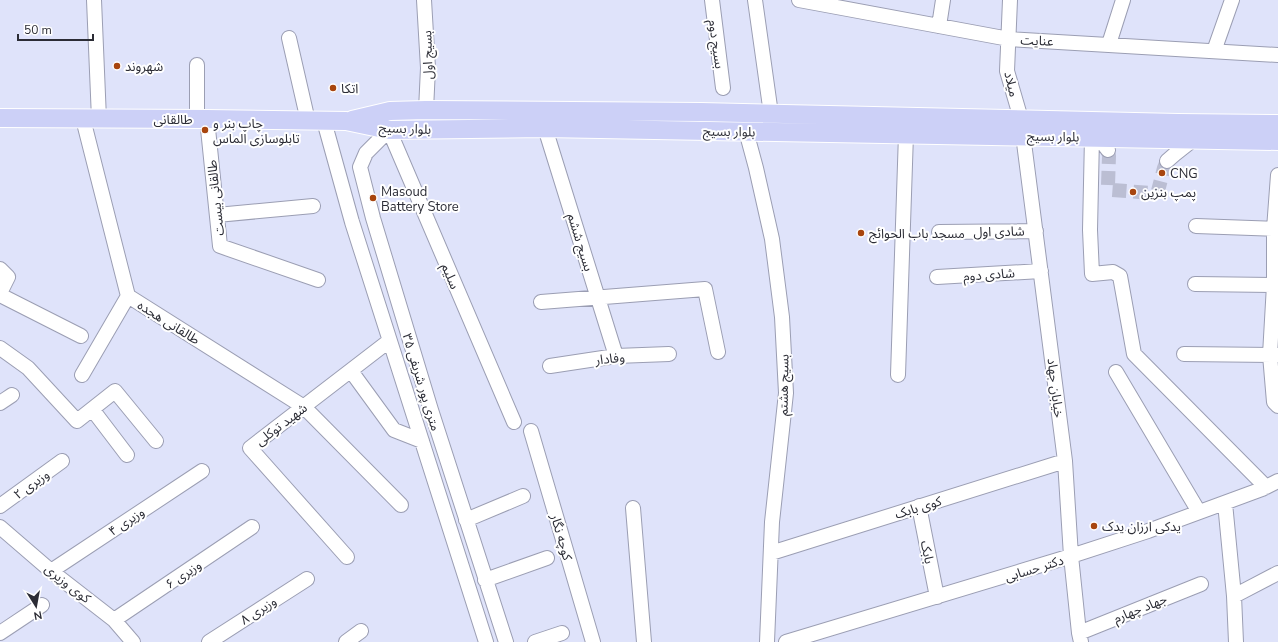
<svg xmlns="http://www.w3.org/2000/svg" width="1278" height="642" font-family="'Nunito Sans','Noto Sans Arabic',sans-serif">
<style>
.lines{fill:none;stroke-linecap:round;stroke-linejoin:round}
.minor-tunnel{stroke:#bbbed3;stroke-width:14;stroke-dasharray:14 7;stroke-linecap:butt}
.minor-casing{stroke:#9b9eb3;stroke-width:16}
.major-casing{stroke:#fff;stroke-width:20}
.minor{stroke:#fff;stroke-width:14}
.major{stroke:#ccd0f7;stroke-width:18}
.poi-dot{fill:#a8450e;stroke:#fff;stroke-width:1.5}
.labels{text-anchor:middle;stroke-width:4;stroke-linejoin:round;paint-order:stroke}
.street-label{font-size:13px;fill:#2b2c35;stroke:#fff}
.poi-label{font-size:13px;fill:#2b2c35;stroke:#fff;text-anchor:start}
</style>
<rect width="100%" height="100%" fill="#dfe3fa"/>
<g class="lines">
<path class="minor-tunnel" d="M 1108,150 L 1109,156 L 1108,185 L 1110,188 L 1112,190 L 1152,193 L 1158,191 L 1164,168 L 1167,161"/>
<g class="minor-casing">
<path id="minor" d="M 94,0 L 99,119
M 424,0 L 428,68 L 426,110
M 712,0 L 723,88
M 755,0 L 771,114
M 799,0 L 1009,39 L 1278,55
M 1010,0 L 1007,71 L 1021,119
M 939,26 L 943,0
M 289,38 L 308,121
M 1109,44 L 1123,0
M 1214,51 L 1232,0
M 197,65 L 197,119
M 83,119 L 128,296 L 304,407 L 401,505
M 207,119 L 220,246 L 318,280
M 324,121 L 352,222 L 486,642
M 545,128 L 616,356
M 746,131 L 756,168 L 772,239 L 782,317 L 786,393 L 772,522 L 767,642
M 1023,135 L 1065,461 L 1071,556 L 1079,633 L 1081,642
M 1092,137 L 1090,230 L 1092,274 L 1113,272 L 1120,276 L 1134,354 L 1266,487
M 1098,137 L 1108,150
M 1167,161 L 1175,154 L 1194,139
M 1278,175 L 1274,229 L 1274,285 L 1270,355 L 1274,402 L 1278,406
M 217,215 L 313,206
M 1196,226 L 1278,229
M 939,232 L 1036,231
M 0,269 L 8,277 L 0,293
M 937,277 L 1041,271
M 1195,284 L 1278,285
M 0,295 L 81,336
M 541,302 L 705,289 L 718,352
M 0,348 L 28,368 L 77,421 L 115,391 L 156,441
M 1184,354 L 1278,355
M 550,366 L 616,356 L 669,354
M 351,371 L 394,430 L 422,441
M 1116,372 L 1199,512
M 82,375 L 128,296
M 898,375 L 906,134
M 0,403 L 12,395
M 92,409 L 127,455
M 531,431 L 593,642
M 1225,503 L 1234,596 L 1236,642
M 0,506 L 62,461
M 919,506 L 937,597
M 633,508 L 644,642
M 466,520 L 523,496
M 0,527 L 51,571 L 114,620 L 133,642
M 771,553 L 1065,461
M 347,557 L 250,448 L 389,341
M 51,571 L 202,471
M 485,580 L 547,558
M 1234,596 L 1278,573
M 114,620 L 252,527
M 0,633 L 42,605
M 1079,633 L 1201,584
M 209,642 L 307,579
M 346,642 L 361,631
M 506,642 L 431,410 L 373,218 L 360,167 L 366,153 L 389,130 L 514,422
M 535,642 L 562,633
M 786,642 L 1071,556 L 1148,531 L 1262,489 L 1278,481"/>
</g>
<g class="major-casing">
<path id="major" d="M 0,118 L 207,119 L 346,121 L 389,130 L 545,128 L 1278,141
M 352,120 L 390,111 L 426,110 L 701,112 L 1178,123 L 1278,124"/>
</g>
<use href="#minor" class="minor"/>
<use href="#major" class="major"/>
</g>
<g class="poi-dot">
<circle cx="117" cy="66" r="4"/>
<circle cx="333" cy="88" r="4"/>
<circle cx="205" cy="130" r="4"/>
<circle cx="1162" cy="173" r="4"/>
<circle cx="1133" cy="192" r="4"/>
<circle cx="373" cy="198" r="4"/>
<circle cx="861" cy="233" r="4"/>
<circle cx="1094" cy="526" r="4"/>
</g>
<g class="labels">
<g class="street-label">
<text transform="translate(1037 40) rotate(3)" y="5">عنایت</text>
<text transform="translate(717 44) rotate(82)" y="5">بسيج دوم</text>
<text transform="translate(427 55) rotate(-92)" y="5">بسیج اول</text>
<text transform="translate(1012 84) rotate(77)" y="5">میلاد</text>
<text x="173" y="124">طالقانی</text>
<text transform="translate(405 128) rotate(2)" y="5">بلوار بسیج</text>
<text transform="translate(729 131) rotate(1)" y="5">بلوار بسیج</text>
<text transform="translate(1053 136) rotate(1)" y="5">بلوار بسیج</text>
<text transform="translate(215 198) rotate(-96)" y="5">طالقانی بیست</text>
<text transform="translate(999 231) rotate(-1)" y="5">شادی اول</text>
<text transform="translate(581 242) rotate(73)" y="5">بسیج ششم</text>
<text transform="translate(989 274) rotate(-4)" y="5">شادی دوم</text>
<text transform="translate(451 276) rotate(67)" y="5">سلیم</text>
<text transform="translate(169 322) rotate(32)" y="5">طالقانی هجده</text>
<text transform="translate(610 358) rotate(-6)" y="5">وفادار</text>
<text transform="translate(422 382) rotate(73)" y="5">۳۵ متری پور شریفی</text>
<text transform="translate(783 385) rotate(-89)" y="5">بسیج هشتم</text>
<text transform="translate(1056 388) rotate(83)" y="5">خیابان جهاد</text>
<text transform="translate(281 424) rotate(-37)" y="5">شهید توکلی</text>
<text transform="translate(31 484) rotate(-36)" y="5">وزیری ۲</text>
<text transform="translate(918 507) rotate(-17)" y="5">کوی بابک</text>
<text transform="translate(126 521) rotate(-34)" y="5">وزیری ۴</text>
<text transform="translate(562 537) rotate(74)" y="5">کوچه نگار</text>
<text transform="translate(928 552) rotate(79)" y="5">بابک</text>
<text transform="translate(1034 568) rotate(-17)" y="5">دکتر حسابی</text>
<text transform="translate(183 574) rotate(-34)" y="5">وزیری ۶</text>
<text transform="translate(68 583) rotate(38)" y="5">کوی وزیری</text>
<text transform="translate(1140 608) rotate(-22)" y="5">جهاد چهارم</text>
<text transform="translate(258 610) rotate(-33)" y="5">وزیری ۸</text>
</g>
<g class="poi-label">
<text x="125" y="71">شهروند</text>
<text x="341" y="93">اتکا</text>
<text x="213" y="128">چاپ بنر و<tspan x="213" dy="15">تابلوسازی الماس</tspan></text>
<text x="1170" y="178">CNG</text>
<text x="381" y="196">Masoud<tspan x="381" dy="15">Battery Store</tspan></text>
<text x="1141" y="197">پمپ بنزین</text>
<text x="869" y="238">مسجد باب الحوائج</text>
<text x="1102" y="531">یدکی ارزان یدک</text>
</g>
</g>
<g transform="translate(36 606) rotate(169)" stroke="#ffffff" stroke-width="3" paint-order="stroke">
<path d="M0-3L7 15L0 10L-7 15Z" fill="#2b2c35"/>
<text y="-6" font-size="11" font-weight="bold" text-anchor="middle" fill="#2b2c35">N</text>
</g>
<path d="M18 34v6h75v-6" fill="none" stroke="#2b2c35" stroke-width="2"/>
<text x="24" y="34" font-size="12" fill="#2b2c35" stroke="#ffffff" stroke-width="3" paint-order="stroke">50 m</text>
</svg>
